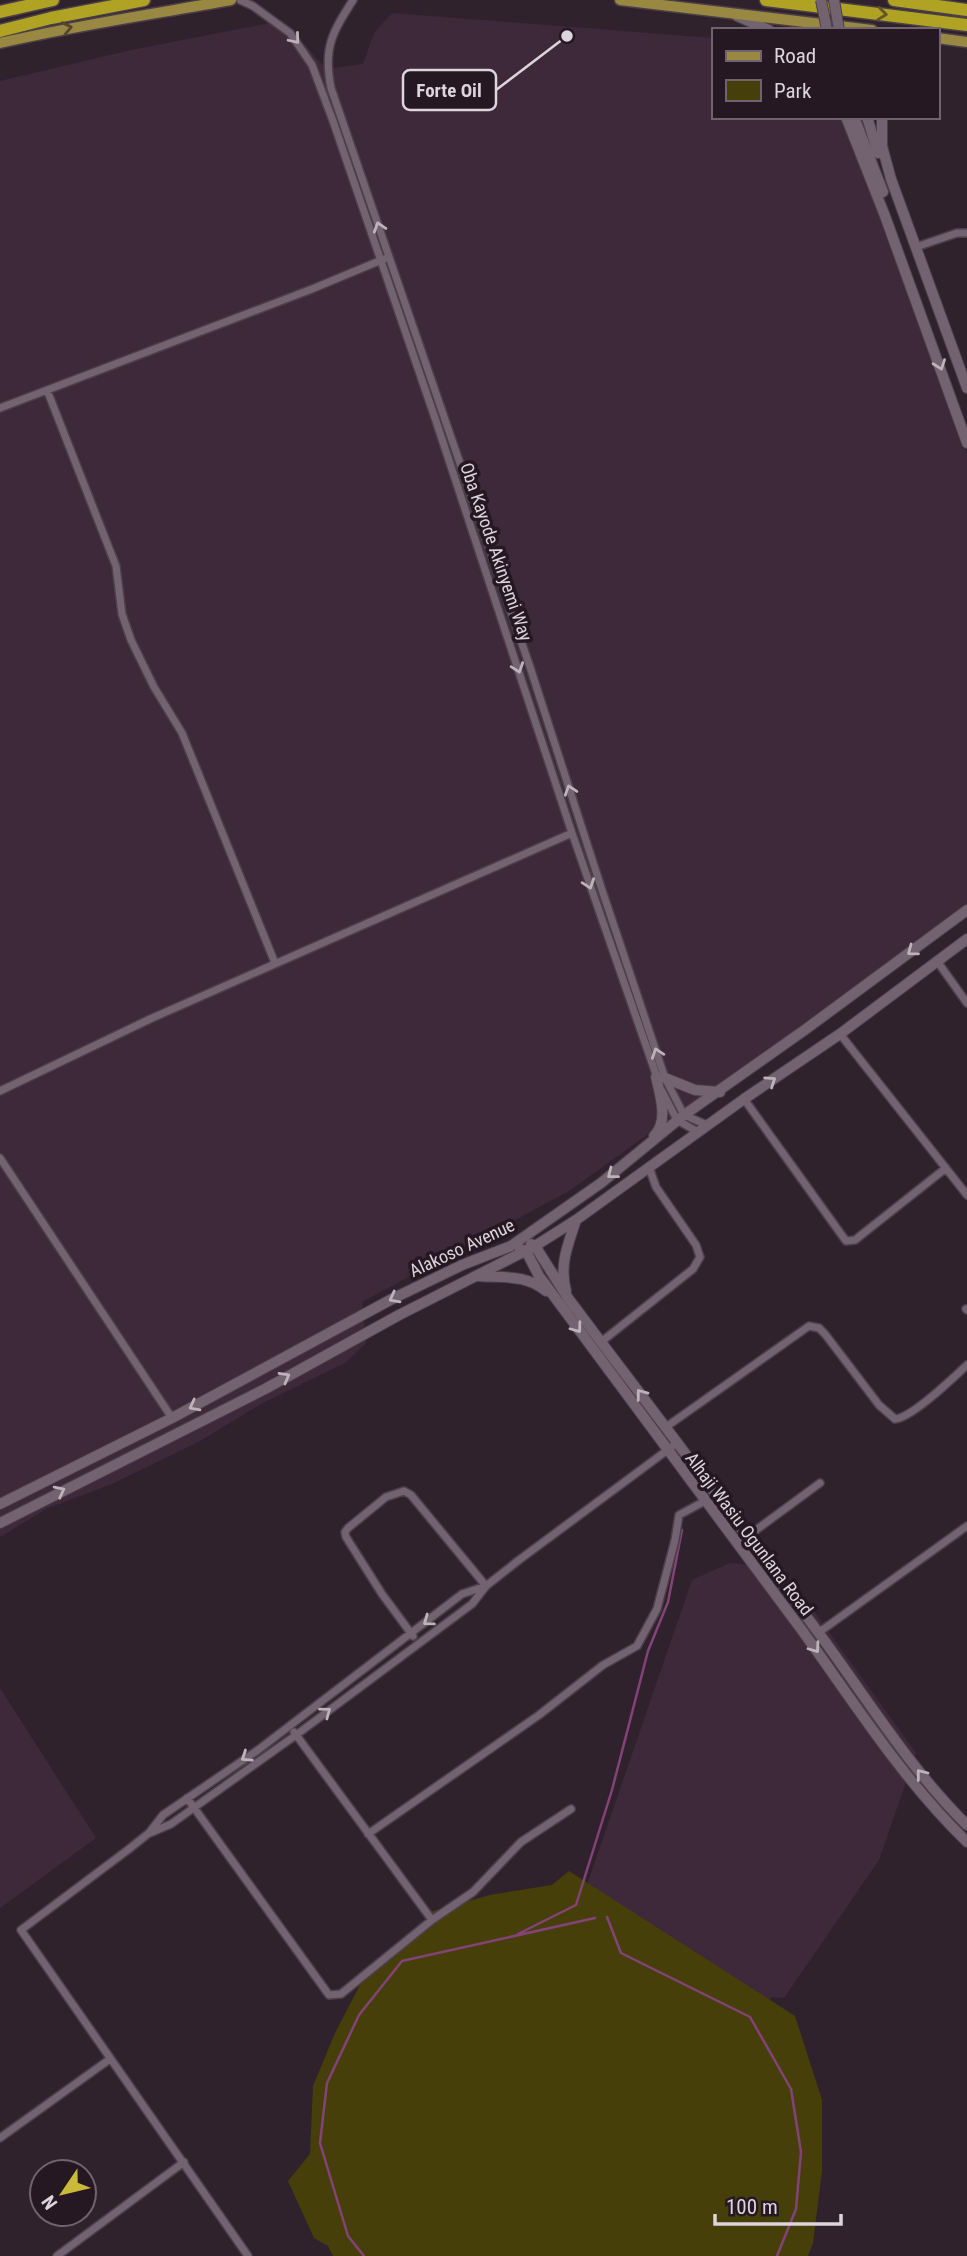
<svg xmlns="http://www.w3.org/2000/svg" width="967" height="2256" font-family="'Roboto Condensed',sans-serif">
<style>
.built{fill:#3d2939}
.green{fill:#463f0a}
.lines{fill:none;stroke-linecap:round;stroke-linejoin:round}
.stream{stroke:#834378;stroke-width:2.5}
.street-casing{stroke:#4b3f48;stroke-width:10}
.secondary-casing{stroke:#4b3f48;stroke-width:12}
.primary-casing{stroke:#4b3f48;stroke-width:13}
.highway-casing{stroke:#4b3f48;stroke-width:15}
.street{stroke:#73626f;stroke-width:7}
.secondary{stroke:#73626f;stroke-width:10}
.primary{stroke:#988841;stroke-width:10}
.highway{stroke:#b0a222;stroke-width:12}
.secondary-bridge-casing{stroke:#4b3f48;stroke-width:12;stroke-linecap:butt}
.secondary-bridge{stroke:#73626f;stroke-width:10}
.oneway{stroke:#645623}
.oneway2{stroke:#54452f}
.oneway3{stroke:#beb2bb}
.labels{text-anchor:middle;stroke-width:7;stroke-linejoin:round;paint-order:stroke}
.street-label{font-size:18px;fill:#ded4db;stroke:#261823}
.leader{fill:none;stroke:#ded4db;stroke-width:2.5}
.callout-dot{fill:#ded4db;stroke:#261823;stroke-width:2.5}
.callout{fill:#261823;stroke:#ded4db;stroke-width:2.5}
.callout-label{font-size:19px;text-anchor:middle;font-weight:bold;fill:#ded4db}
</style>
<rect width="100%" height="100%" fill="#30222d"/>
<path class="built" d="M 392,13 L 713,38 L 713,117 L 850,117 L 862,142 L 967,454 L 967,910 L 902,958 L 756,1057 L 569,1191 L 362,1302 L 366,1343 L 345,1363 L 261,1404 L 200,1441 L 112,1484 L 48,1508 L 0,1537 L 0,81 L 131,50 L 275,22 L 294,32 L 326,69 L 363,64 L 374,33 Z
M 730,1563 L 783,1568 L 916,1753 L 879,1860 L 784,1998 L 772,1997 L 761,2010 L 600,1931 L 588,1882 L 692,1580 Z
M 0,1688 L 96,1838 L 0,1908 Z"/>
<path class="green" d="M 569,1871 L 795,2016 L 822,2100 L 822,2171 L 813,2243 L 808,2256 L 333,2256 L 328,2246 L 314,2238 L 288,2181 L 310,2154 L 313,2086 L 335,2033 L 360,1985 L 433,1911 L 490,1895 L 552,1885 Z"/>
<g class="lines">
<path class="stream" d="M 607,1917 L 621,1953 L 750,2017 L 791,2089 L 801,2152 L 796,2209 L 777,2256
M 518,1934 L 576,1905 L 612,1790 L 648,1651 L 668,1602 L 682,1530
M 364,2256 L 348,2236 L 320,2143 L 327,2083 L 359,2015 L 402,1961 L 595,1918"/>
<g class="street-casing">
<path id="street" d="M 240,0 L 253,6 L 290,33 L 312,65 L 333,121 L 435,418 L 572,833 L 658,1080
M 353,0 C 332,33 323,48 331,88 L 530,667 L 601,887 L 665,1078 L 684,1115 L 707,1125
M 916,247 L 957,233 L 967,233
M 47,390 L 116,566 L 122,614 L 131,640 L 154,687 L 182,733 L 275,963
M 0,408 L 312,289 L 384,259
M 937,961 L 967,1003
M 840,1034 L 967,1195
M 0,1091 L 150,1019 L 572,833
M 662,1091 L 677,1120 L 698,1132
M 744,1099 L 846,1241 L 855,1240 L 946,1168
M 0,1158 L 172,1418
M 966,1309 L 967,1310
M 601,1342 L 693,1269 L 700,1257 L 696,1245 L 656,1187 L 649,1167
M 666,1427 L 809,1326 L 819,1328 L 825,1334 L 879,1405 L 895,1419 C 912,1418 954,1377 967,1365
M 737,1544 L 820,1483
M 818,1633 L 967,1526
M 413,1636 L 382,1594 L 346,1537 L 345,1532 L 348,1528 L 386,1497 L 404,1491 L 411,1495 L 486,1586
M 294,1732 L 432,1920 L 473,1892 L 521,1842 L 571,1809
M 187,1798 L 329,1995 L 341,1994 L 432,1920
M 150,1833 L 171,1824 L 296,1735 L 472,1604 L 486,1586 L 519,1560 L 677,1443
M 368,1834 L 539,1715 L 603,1665 L 637,1646 L 657,1609 L 675,1540 L 679,1515 L 705,1501
M 0,2138 L 110,2059
M 57,2256 L 184,2162
M 248,2256 L 21,1930 L 129,1849 L 149,1833 L 163,1815 L 258,1750 L 462,1594 L 486,1586"/>
</g>
<g class="secondary-casing">
<path id="secondary" d="M 737,16 L 769,30
M 846,117 L 885,216 L 967,443
M 854,117 L 883,192
M 867,117 L 878,153
M 882,117 L 882,146 L 891,179 L 967,388
M 665,1078 L 695,1090 L 720,1092
M 654,1136 C 669,1121 660,1095 656,1077
M 531,1244 L 535,1246 L 568,1298 L 601,1342 C 674,1438 746,1534 818,1632 C 866,1697 909,1768 967,1825
M 520,1249 L 526,1251 L 539,1276 C 626,1395 714,1512 801,1629 C 854,1702 902,1779 967,1842
M 478,1276 C 503,1278 526,1274 546,1291
M 566,1291 C 559,1264 568,1245 576,1220
M 0,1504 L 172,1418 L 392,1299 L 462,1265 L 511,1246 L 601,1183 L 684,1115 L 806,1029 L 967,910
M 0,1523 L 265,1389 L 399,1315 L 535,1246 L 576,1220 L 744,1099 L 840,1034 L 967,939"/>
</g>
<g class="primary-casing">
<path id="primary" d="M 620,0 L 872,30
M 937,38 L 967,42
M 0,43 C 77,25 154,14 231,0"/>
</g>
<g class="highway-casing">
<path id="highway" d="M 766,0 L 967,25
M 894,0 L 967,10
M 0,12 L 53,0
M 0,31 L 51,18 L 144,0"/>
</g>
<use href="#street" class="street"/>
<use href="#secondary" class="secondary"/>
<use href="#primary" class="primary"/>
<use href="#highway" class="highway"/>
<g class="secondary-bridge-casing">
<path id="secondary-bridge" d="M 821,0 L 827,30
M 834,0 L 839,30"/>
</g>
<use href="#secondary-bridge" class="secondary-bridge"/>
</g>
<defs><path id="oneway-chevron" d="M-2-3.5L2.5 0L-2 3.5" fill="none" stroke-width="1.6" stroke-linecap="round" stroke-linejoin="round" transform="scale(1.75)"/></defs>
<use class="oneway" href="#oneway-chevron" transform="translate(882 14) rotate(7)"/>
<use class="oneway2" href="#oneway-chevron" transform="translate(67 28) rotate(-12)"/>
<g class="oneway3">
<use href="#oneway-chevron" transform="translate(295 39) rotate(50)"/>
<use href="#oneway-chevron" transform="translate(379 227) rotate(-108)"/>
<use href="#oneway-chevron" transform="translate(940 365) rotate(70)"/>
<use href="#oneway-chevron" transform="translate(518 668) rotate(71)"/>
<use href="#oneway-chevron" transform="translate(570 790) rotate(-108)"/>
<use href="#oneway-chevron" transform="translate(589 884) rotate(71)"/>
<use href="#oneway-chevron" transform="translate(912 951) rotate(143)"/>
<use href="#oneway-chevron" transform="translate(657 1053) rotate(-109)"/>
<use href="#oneway-chevron" transform="translate(771 1081) rotate(-34)"/>
<use href="#oneway-chevron" transform="translate(612 1174) rotate(142)"/>
<use href="#oneway-chevron" transform="translate(394 1298) rotate(152)"/>
<use href="#oneway-chevron" transform="translate(577 1328) rotate(54)"/>
<use href="#oneway-chevron" transform="translate(285 1377) rotate(-29)"/>
<use href="#oneway-chevron" transform="translate(641 1394) rotate(-127)"/>
<use href="#oneway-chevron" transform="translate(194 1406) rotate(152)"/>
<use href="#oneway-chevron" transform="translate(60 1491) rotate(-27)"/>
<use href="#oneway-chevron" transform="translate(428 1621) rotate(144)"/>
<use href="#oneway-chevron" transform="translate(815 1648) rotate(54)"/>
<use href="#oneway-chevron" transform="translate(326 1712) rotate(-37)"/>
<use href="#oneway-chevron" transform="translate(246 1757) rotate(146)"/>
<use href="#oneway-chevron" transform="translate(921 1774) rotate(-128)"/>
</g>
<g class="labels">
<g class="street-label">
<text transform="translate(496 552) rotate(71)" y="6">Oba Kayode Akinyemi Way</text>
<text transform="translate(462 1248) rotate(-25)" y="6">Alakoso Avenue</text>
<text transform="translate(749 1534) rotate(53)" y="6">Alhaji Wasiu Ogunlana Road</text>
</g>
</g>
<path class="leader" d="M567 36L496 90"/>
<circle class="callout-dot" cx="567" cy="36" r="7"/>
<rect class="callout" x="403" y="70" width="93" height="40" rx="7"/>
<g class="callout-label">
<text x="449" y="97">Forte Oil</text>
</g>
<rect x="712" y="28" width="228" height="91" fill="#261823" stroke="#70636d" stroke-width="2"/>
<rect x="726" y="51" width="35" height="10" fill="#988841" stroke="#70636d" stroke-width="2"/>
<text x="774" y="63" font-size="21" fill="#ded4db">Road</text>
<rect x="726" y="80" width="35" height="21" fill="#463f0a" stroke="#70636d" stroke-width="2"/>
<text x="774" y="98" font-size="21" fill="#ded4db">Park</text>
<g transform="translate(63 2193) rotate(235)"><circle r="33" fill="#261823" stroke="#70636d" stroke-width="2"/>
<path d="M0-5L12 26L0 18L-12 26Z" fill="#c9ba3a"/>
<text y="-10" font-size="19" font-weight="bold" text-anchor="middle" fill="#ded4db">N</text>
</g>
<path d="M715 2214v10h126v-10" fill="none" stroke="#ded4db" stroke-width="3.5"/>
<text x="726" y="2214" font-size="21" fill="#ded4db" stroke="#261823" stroke-width="5" paint-order="stroke">100 m</text>
</svg>
